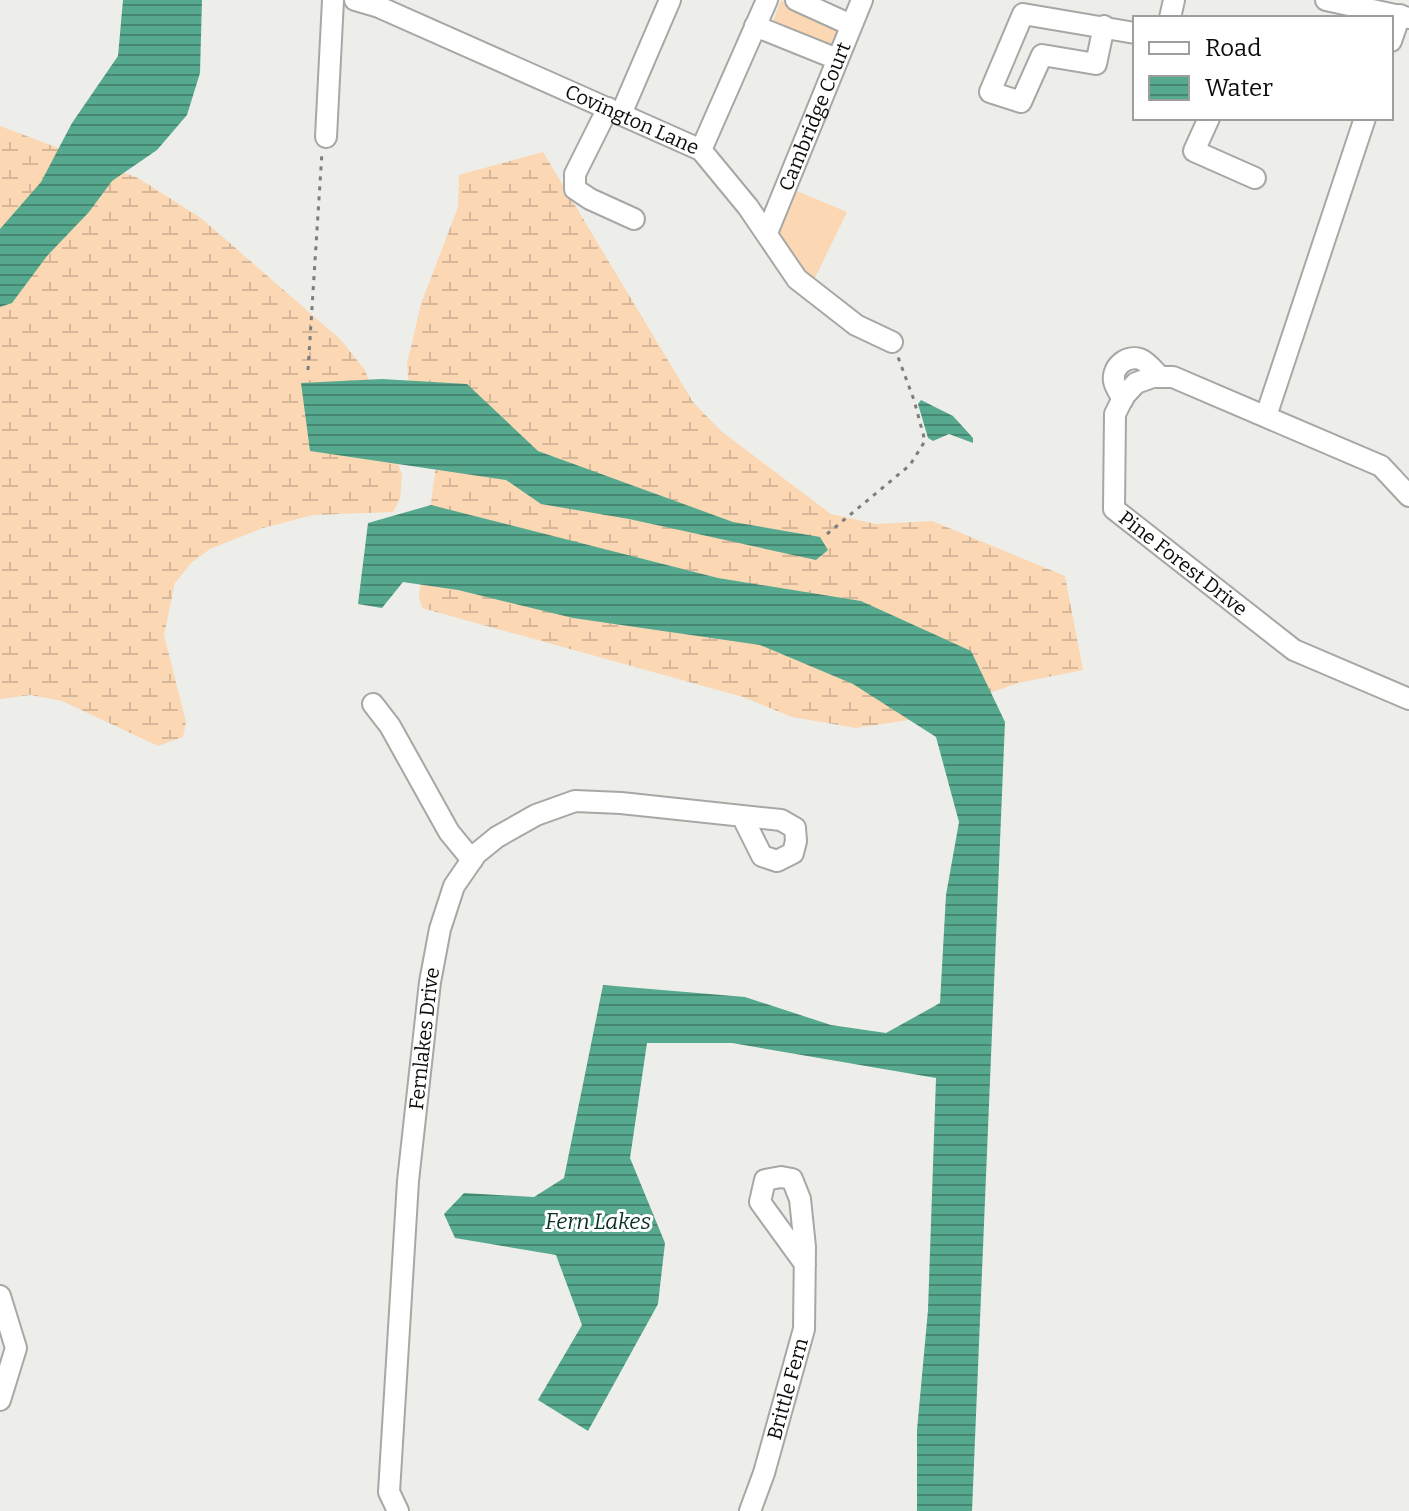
<svg xmlns="http://www.w3.org/2000/svg" width="1409" height="1511" font-family="Bitter,serif">
<style>
.wetland{fill:url(#wetland-marsh)}
.park{fill:#fbd7b3}
.water{fill:url(#water-rules)}
.lines{fill:none;stroke-linecap:round;stroke-linejoin:round}
.minor-casing{stroke:#a7a8a5;stroke-width:24}
.path{stroke:#7d7e7b;stroke-width:3;stroke-dasharray:4 6;stroke-linecap:butt}
.minor{stroke:#fff;stroke-width:20}
.labels{text-anchor:middle;stroke-width:6;stroke-linejoin:round;paint-order:stroke}
.street-label{font-size:20px;fill:#0c0c0b;stroke:#fff}
.water-label{font-size:22px;font-style:italic;fill:#0b3227;stroke:#fff}
</style>
<defs>
<pattern id="wetland-marsh" width="20" height="14" patternUnits="userSpaceOnUse" patternTransform="scale(2)"><rect width="20" height="14" fill="#fbd7b3"/><path d="M1 5h8M5 5V1M11 12h8M15 12V8" fill="none" stroke="#d6b799"/></pattern>
<pattern id="water-rules" width="6" height="5" patternUnits="userSpaceOnUse" patternTransform="scale(2)"><rect width="6" height="5" fill="#56a88e"/><path d="M0 2.5h6" fill="none" stroke="#468772"/></pattern>
</defs>
<rect width="100%" height="100%" fill="#edeeea"/>
<path class="wetland" d="M 0,126 L 138,178 L 201,218 L 341,340 L 365,370 L 402,475 L 400,499 L 393,512 L 313,515 L 263,528 L 210,549 L 191,563 L 175,583 L 164,635 L 186,722 L 183,737 L 158,746 L 62,701 L 31,695 L 0,699 Z
M 543,152 L 693,402 L 721,431 L 831,514 L 876,524 L 932,521 L 1065,576 L 1083,670 L 1018,683 L 915,719 L 856,728 L 792,717 L 743,697 L 422,608 L 419,596 L 436,465 L 410,402 L 407,364 L 421,304 L 458,207 L 459,175 Z"/>
<path class="park" d="M 781,0 L 846,25 L 834,53 L 771,27 Z
M 797,191 L 847,212 L 812,284 L 777,233 Z"/>
<path class="water" d="M 123,0 L 202,0 L 200,73 L 187,115 L 157,150 L 112,181 L 89,212 L 47,256 L 12,303 L 0,307 L 0,229 L 41,182 L 72,123 L 118,56 Z
M 382,379 L 467,384 L 538,451 L 733,522 L 820,537 L 828,550 L 816,560 L 629,519 L 541,504 L 506,480 L 310,451 L 301,383 Z
M 921,400 L 953,416 L 973,438 L 973,443 L 949,434 L 933,441 L 928,438 L 918,404 Z
M 431,505 L 718,578 L 861,601 L 971,651 L 1005,722 L 972,1511 L 917,1511 L 917,1430 L 928,1310 L 936,1078 L 732,1043 L 647,1043 L 630,1158 L 665,1243 L 658,1304 L 588,1431 L 538,1400 L 582,1325 L 556,1255 L 455,1238 L 444,1214 L 464,1193 L 534,1197 L 564,1178 L 603,985 L 745,997 L 831,1025 L 886,1033 L 940,1003 L 946,895 L 959,822 L 936,737 L 853,684 L 760,645 L 573,618 L 458,590 L 403,582 L 382,608 L 358,604 L 368,523 Z"/>
<g class="lines">
<g class="minor-casing">
<g id="minor">
<path id="s1" d="M 355,0 L 379,7 L 701,150 L 748,207 L 797,279 L 856,325 L 892,342"/>
<path d="M 796,0 L 851,25"/>
<path d="M 1326,0 L 1409,18"/>
<path d="M 1170,18 L 1174,0"/>
<path d="M 755,26 L 837,59"/>
<path d="M 1104,26 L 1096,64 L 1042,55 L 1021,102 L 990,92 L 1023,14 L 1135,33"/>
<path d="M 1391,41 L 1400,15"/>
<path d="M 608,108 L 575,174 L 575,189 L 590,199 L 634,219"/>
<path d="M 621,114 L 670,0"/>
<path d="M 1209,118 L 1194,151 L 1255,178"/>
<path d="M 326,137 L 333,0"/>
<path d="M 701,150 L 767,0"/>
<path id="s2" d="M 767,233 L 862,0"/>
<path d="M 1123,399 C 1120,394 1115,387 1114,381 C 1112,367 1126,355 1140,359 C 1148,362 1154,371 1160,377"/>
<path d="M 1266,416 L 1365,118"/>
<path id="s3" d="M 1409,496 L 1381,466 L 1173,377 L 1153,377 L 1136,383 L 1124,396 L 1115,414 L 1114,509 L 1294,650 L 1409,699"/>
<path d="M 373,704 L 390,726 L 449,832 L 472,860"/>
<path d="M 0,1296 L 16,1348 L 0,1400"/>
<path id="s4" d="M 398,1511 L 389,1492 L 408,1181 L 430,982 L 440,929 L 454,886 L 476,854 L 497,837 L 536,815 L 575,801 L 621,803 L 781,820 L 795,828 L 796,841 L 793,853 L 777,861 L 762,856 L 742,816"/>
<path id="s5" d="M 750,1511 L 764,1473 L 804,1329 L 805,1247 L 800,1199 L 792,1179 L 781,1177 L 765,1180 L 760,1202 L 805,1264"/>
</g>
</g>
<path class="path" d="M 308,370 L 322,152
M 827,534 L 910,465 L 925,441 L 914,400 L 898,357"/>
<use href="#minor" class="minor"/>
</g>
<g class="labels">
<g class="street-label">
<text dy="7" stroke="none"><textPath href="#s2" startOffset="126">Cambridge Court</textPath></text>
<text dy="7" stroke="none"><textPath href="#s1" startOffset="302">Covington Lane</textPath></text>
<text dy="7" stroke="none"><textPath href="#s3" startOffset="526">Pine Forest Drive</textPath></text>
<text dy="7" stroke="none"><textPath href="#s4" startOffset="476">Fernlakes Drive</textPath></text>
<text dy="7" stroke="none"><textPath href="#s5" startOffset="128">Brittle Fern</textPath></text>
</g>
<g class="water-label">
<text x="598" y="1229">Fern Lakes</text>
</g>
</g>
<rect x="1133" y="16" width="260" height="104" fill="#ffffff" stroke="#9e9e9d" stroke-width="2"/>
<rect x="1149" y="42" width="40" height="12" fill="#ffffff" stroke="#9e9e9d" stroke-width="2"/>
<text x="1205" y="56" font-size="24" fill="#0c0c0b">Road</text>
<rect x="1149" y="76" width="40" height="24" fill="url(#water-rules)" stroke="#9e9e9d" stroke-width="2"/>
<text x="1205" y="96" font-size="24" fill="#0c0c0b">Water</text>
</svg>
